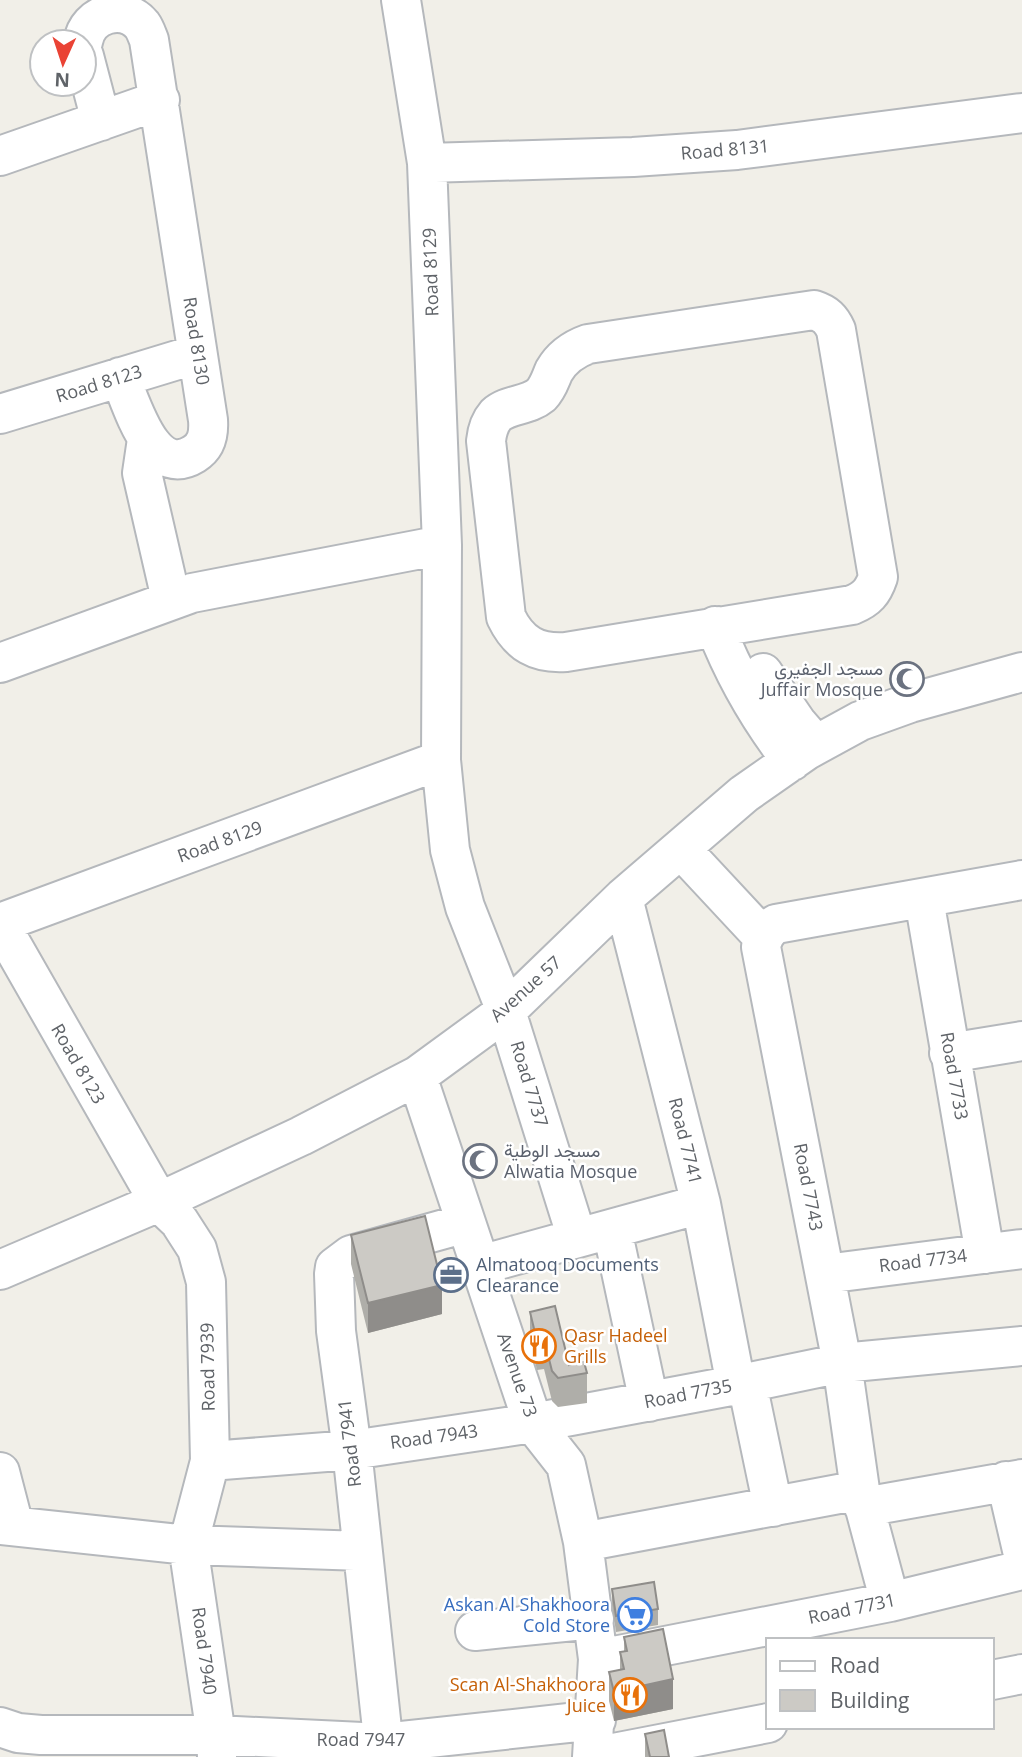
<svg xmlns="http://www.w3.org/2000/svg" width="1022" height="1757" font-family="'Open Sans',Vazirmatn,sans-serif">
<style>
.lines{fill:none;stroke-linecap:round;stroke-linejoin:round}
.minor-casing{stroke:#b5b8bc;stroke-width:42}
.minor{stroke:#fff;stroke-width:38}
.wall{fill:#afaea9}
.shaded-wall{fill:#8f8d8a}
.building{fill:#cccac5;stroke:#8f8d8a;stroke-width:2}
.labels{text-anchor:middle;stroke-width:5;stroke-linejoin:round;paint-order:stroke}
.street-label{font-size:18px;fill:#5f6368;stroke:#fff}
.worship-label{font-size:18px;fill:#5b616d;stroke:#fff;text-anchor:end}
.service-label{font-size:18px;fill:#4e5e75;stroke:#fff;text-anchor:start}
.food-label{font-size:18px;fill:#c56008;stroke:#fff;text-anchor:start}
.shop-label{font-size:18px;fill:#366cbe;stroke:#fff;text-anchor:end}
</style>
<rect width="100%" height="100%" fill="#f1efe8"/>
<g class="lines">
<g class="minor-casing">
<path id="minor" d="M 401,0 L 427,163 L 442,545 L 441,760 L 450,850 L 465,907 L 506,1011 L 577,1238
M 83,42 C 87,13 124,3 142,25 C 145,29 147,35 149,40 L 208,420 C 209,434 207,446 194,454 C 152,480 132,404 120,377
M 84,56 L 101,121
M 0,156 L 160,100
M 427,163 L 633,157 L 737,150 L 1022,113
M 814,310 C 826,314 831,319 836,330 L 878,577 C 873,592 867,599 852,605 L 566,652 C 537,654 519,644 506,617 L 486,441 C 487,431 489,423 496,415 C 508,404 528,406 541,395 C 548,388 550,380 554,371 C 562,357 574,349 588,344 Z
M 0,414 L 197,354
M 147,439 L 142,473 L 171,599
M 715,626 C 734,675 759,719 792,761
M 0,663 L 192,593 L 442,545
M 763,673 L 797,723 L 816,745
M 681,849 L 763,937
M 623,898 L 701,1204 L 736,1385
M 924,899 L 985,1254
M 0,923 L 441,760
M 0,924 L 159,1202 L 179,1221 L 197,1249 L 206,1282 L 210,1461 L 188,1545 L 216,1735 L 217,1757
M 949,1053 L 1022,1041
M 417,1076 L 533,1423 L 566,1465 L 583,1542 L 598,1659 L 592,1757
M 612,1229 L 649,1402
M 480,1265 L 701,1204
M 0,1270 L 159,1202 L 301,1136 L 417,1076 L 506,1011 L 623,898 L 744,794 L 807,750 L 860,721 L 910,703 L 1022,672
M 825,1274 L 1022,1249
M 747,1383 L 773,1507
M 210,1461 L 352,1450 L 533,1423 L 736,1385 L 842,1363 L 1022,1346
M 0,1472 L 14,1526
M 1006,1481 L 1022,1550
M 864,1507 L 1022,1479
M 0,1525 L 188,1545 L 362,1551
M 583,1542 L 860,1490
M 890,1602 L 860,1490 L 842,1363 L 761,947 C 763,936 767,930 776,924 L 1022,880
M 475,1631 L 594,1619
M 614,1656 L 890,1602 L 1022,1570
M 992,1680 L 1022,1674
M 0,1727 L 18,1733 L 41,1735 L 216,1735 L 383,1743 L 596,1720
M 385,1757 L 352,1450 L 336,1331 L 334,1274 L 335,1267 L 351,1255 L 466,1223
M 593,1757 L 768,1723"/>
</g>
<use href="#minor" class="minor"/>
</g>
<path class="wall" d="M 351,1235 L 442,1314 L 368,1333 L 351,1264 Z
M 530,1312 L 569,1365 L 587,1373 L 587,1403 L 558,1407 L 552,1401 L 544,1369 L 537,1370 L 530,1341 Z
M 612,1589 L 658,1609 L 658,1625 L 616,1632 L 612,1605 Z
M 624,1637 L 673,1709 L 614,1721 L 609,1701 L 609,1672 L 620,1670 L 620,1652 L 624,1651 Z
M 645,1734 L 669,1757 L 645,1757 Z"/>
<path class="shaded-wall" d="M 442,1285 L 442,1314 L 368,1333 L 368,1303 Z
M 673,1679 L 673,1709 L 614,1721 L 614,1692 Z"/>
<path class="building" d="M 425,1216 L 442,1285 L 368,1303 L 351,1235 Z
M 555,1306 L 569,1365 L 584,1362 L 587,1373 L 558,1378 L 552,1371 L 544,1339 L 537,1341 L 530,1312 Z
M 654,1582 L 658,1609 L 616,1616 L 612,1589 Z
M 663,1629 L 673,1679 L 614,1692 L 609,1672 L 624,1669 L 620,1652 L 627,1651 L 624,1637 Z
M 664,1730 L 669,1757 L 650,1757 L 645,1734 Z"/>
<defs>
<g id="mosque-ring" transform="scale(1.75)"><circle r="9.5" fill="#fff" stroke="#6b7280" stroke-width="1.5"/><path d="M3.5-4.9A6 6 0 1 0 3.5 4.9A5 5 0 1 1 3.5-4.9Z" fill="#6b7280"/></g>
<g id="office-ring" transform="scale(1.75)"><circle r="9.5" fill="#fff" stroke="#5c6f8a" stroke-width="1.5"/><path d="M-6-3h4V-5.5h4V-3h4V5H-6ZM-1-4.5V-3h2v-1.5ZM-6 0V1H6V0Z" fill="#5c6f8a"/></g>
<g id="restaurant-ring" transform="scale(1.75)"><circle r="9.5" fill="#fff" stroke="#e8710a" stroke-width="1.5"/><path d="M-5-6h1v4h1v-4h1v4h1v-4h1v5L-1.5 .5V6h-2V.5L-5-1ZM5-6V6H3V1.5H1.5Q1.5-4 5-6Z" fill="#e8710a"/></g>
<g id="supermarket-ring" transform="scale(1.75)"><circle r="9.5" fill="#fff" stroke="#3f7fe0" stroke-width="1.5"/><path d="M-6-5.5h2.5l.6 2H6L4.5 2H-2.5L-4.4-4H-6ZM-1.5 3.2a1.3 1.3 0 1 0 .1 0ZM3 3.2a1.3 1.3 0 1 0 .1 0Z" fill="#3f7fe0"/></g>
</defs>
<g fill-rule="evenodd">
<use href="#mosque-ring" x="907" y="679"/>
<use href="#mosque-ring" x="480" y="1161"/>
<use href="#office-ring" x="451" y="1275"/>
<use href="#restaurant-ring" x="539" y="1346"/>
<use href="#supermarket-ring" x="635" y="1615"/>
<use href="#restaurant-ring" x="630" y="1695"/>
</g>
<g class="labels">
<g class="street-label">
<text transform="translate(725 150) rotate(-5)" y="6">Road 8131</text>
<text transform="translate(431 272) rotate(-92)" y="6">Road 8129</text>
<text transform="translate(196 341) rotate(81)" y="6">Road 8130</text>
<text transform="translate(99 384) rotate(-17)" y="6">Road 8123</text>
<text transform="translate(220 842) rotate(-20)" y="6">Road 8129</text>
<text transform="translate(526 989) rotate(-42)" y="6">Avenue 57</text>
<text transform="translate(78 1064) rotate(60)" y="6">Road 8123</text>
<text transform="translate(954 1076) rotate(80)" y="6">Road 7733</text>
<text transform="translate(529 1084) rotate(73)" y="6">Road 7737</text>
<text transform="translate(685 1141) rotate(76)" y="6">Road 7741</text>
<text transform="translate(808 1187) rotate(79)" y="6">Road 7743</text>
<text transform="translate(923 1261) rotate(-7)" y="6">Road 7734</text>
<text transform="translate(208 1367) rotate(-91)" y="6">Road 7939</text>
<text transform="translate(517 1375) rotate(71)" y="6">Avenue 73</text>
<text transform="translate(688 1394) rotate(-11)" y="6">Road 7735</text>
<text transform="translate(434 1437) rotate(-8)" y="6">Road 7943</text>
<text transform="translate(350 1443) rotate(-97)" y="6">Road 7941</text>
<text transform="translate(852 1609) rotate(-12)" y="6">Road 7731</text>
<text transform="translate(204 1651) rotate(82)" y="6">Road 7940</text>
<text x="361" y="1746">Road 7947</text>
</g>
<g class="worship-label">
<text x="883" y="675">مسجد الجفيري<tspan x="883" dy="21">Juffair Mosque</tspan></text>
<text x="504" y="1157" text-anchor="start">مسجد الوطية<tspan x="504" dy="21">Alwatia Mosque</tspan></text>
</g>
<g class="service-label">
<text x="476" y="1271">Almatooq Documents<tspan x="476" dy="21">Clearance</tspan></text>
</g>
<g class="food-label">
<text x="564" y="1342">Qasr Hadeel<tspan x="564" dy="21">Grills</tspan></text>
<text x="606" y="1691" text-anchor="end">Scan Al-Shakhoora<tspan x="606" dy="21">Juice</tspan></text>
</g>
<g class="shop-label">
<text x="610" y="1611">Askan Al Shakhoora<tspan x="610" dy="21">Cold Store</tspan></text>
</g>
</g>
<rect x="766" y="1638" width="228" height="91" fill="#ffffff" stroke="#bfc1c3" stroke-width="2"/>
<rect x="780" y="1661" width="35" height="10" fill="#ffffff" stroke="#bfc1c3" stroke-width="2"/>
<text x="830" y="1673" font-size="21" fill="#5f6368">Road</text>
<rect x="780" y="1690" width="35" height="21" fill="#cccac5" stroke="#bfc1c3" stroke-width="2"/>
<text x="830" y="1708" font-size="21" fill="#5f6368">Building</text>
<g transform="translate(63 63) rotate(183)"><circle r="33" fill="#ffffff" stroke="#bfc1c3" stroke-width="2"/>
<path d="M0-5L12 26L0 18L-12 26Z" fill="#ea4335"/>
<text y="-10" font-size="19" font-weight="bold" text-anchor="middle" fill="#5f6368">N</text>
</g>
</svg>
